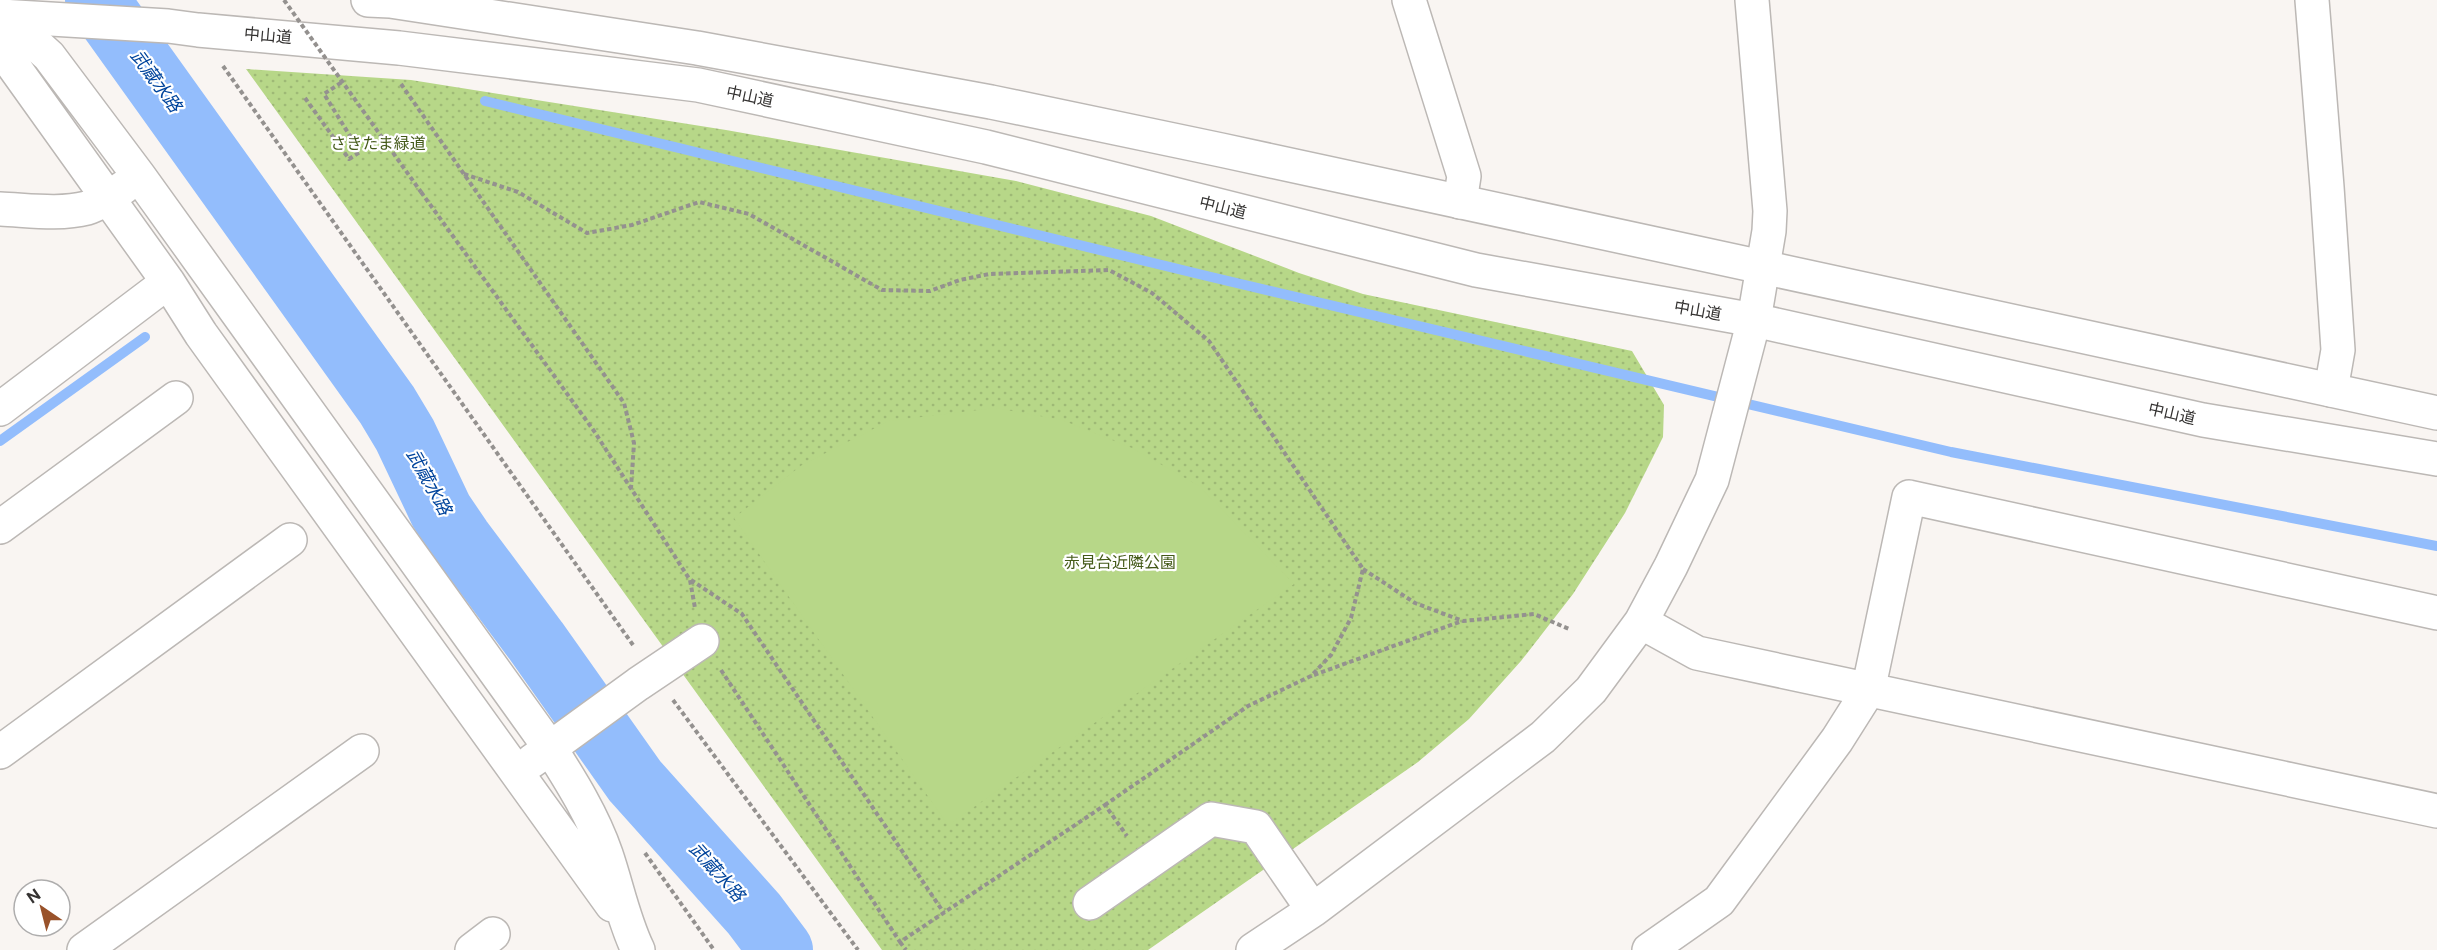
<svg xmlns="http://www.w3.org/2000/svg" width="2437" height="950" font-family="'Public Sans','Noto Sans JP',sans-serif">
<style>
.green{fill:url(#green-dots)}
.pitch{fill:#b7d788}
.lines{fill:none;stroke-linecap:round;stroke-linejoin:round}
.stream{stroke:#93bdfc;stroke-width:10}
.river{stroke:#93bdfc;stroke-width:64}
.minor-casing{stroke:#bcb8b5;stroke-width:36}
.highway-casing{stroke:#bcb8b5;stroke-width:36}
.path{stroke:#94918f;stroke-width:4;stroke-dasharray:4.5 3;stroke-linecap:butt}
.minor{stroke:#fff;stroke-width:33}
.highway{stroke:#fff;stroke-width:33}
.path-bridge{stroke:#94918f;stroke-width:4;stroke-dasharray:4.5 3;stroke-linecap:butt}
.labels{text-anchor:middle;stroke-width:4.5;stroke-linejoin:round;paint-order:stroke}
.street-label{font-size:16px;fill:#353332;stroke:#fff}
.park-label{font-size:16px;fill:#445a19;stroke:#fff}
.water-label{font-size:18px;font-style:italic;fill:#00449c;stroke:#fff}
</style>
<defs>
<pattern id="green-dots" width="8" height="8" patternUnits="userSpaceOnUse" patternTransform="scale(1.5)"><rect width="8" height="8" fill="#b7d788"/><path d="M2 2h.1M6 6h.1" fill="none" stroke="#9eb976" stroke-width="1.8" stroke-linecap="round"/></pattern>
</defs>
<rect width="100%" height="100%" fill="#f9f5f2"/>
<path class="green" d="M 246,69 L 411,80 L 726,130 L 1016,181 L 1151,216 L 1299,273 L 1363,294 L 1632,351 L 1664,405 L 1663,437 L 1625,513 L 1573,594 L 1521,661 L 1469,719 L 1418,762 L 1148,950 L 882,950 Z"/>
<path class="pitch" d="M 995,408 L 1062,420 L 1132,448 L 1199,486 L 1294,584 L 948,825 L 734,518 L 802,465 L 889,421 Z"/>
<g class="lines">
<path class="stream" d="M 485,101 L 1207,276 L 1951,452 L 2437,546
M 0,441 L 145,337"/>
<path class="river" d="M 97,0 L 387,405 L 405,435 L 441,511 L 460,539 L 536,641 L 635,781 L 754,914 L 781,950"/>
<g class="minor-casing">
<path id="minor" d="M 1409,0 L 1464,176 L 1460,202
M 2312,0 L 2327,187 L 2338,350 L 2331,390
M 5,16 L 49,56 L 139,176 L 550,748 C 571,781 593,816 606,854 C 617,886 623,919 638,950
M 5,16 L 12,64 L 168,282 L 201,334 L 612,905
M 0,209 C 27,210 60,215 87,208 C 100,204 113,195 124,187
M 0,409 L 168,282
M 0,527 L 176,398
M 1641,622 L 1697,653 L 2437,811
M 0,752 L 290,540
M 532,761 L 638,684 L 702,641
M 1090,903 L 1211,819 L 1256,827 L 1313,910
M 84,950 L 362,751
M 472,950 L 493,934
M 1253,950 L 1313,910 L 1543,737 L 1591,690 L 1641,622 L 1671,566 L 1712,480 L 1754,320 L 1769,231 L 1770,211 L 1752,0
M 1649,950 L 1719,901 L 1837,740 L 1868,691 L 1909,497 L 2437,613"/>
</g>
<g class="highway-casing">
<path id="highway" d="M 368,0 L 390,1 L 697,48 L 991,102 L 1221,150 L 2437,413
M 0,16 L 168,26 L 198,30 L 399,48 L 698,85 L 986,147 L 1476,270 L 1754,320 L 2203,420 L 2437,459"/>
</g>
<path class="path" d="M 223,66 L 633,645
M 401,84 L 624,403 L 634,443 L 631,488
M 305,98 L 349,159 L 360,152 L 324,94 L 342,82
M 464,174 L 518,192 L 587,233 L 632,225 L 699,202 L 749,214 L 882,290 L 930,291 L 960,280 L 989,274 L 1109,270 L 1152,293 L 1209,341 L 1363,569 L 1351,618 L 1331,655 L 1311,676 L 1248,706 L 1105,805
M 421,192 L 594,431 L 690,580 L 695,608
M 1363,569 L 1415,603 L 1463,621 L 1534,614 L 1569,629
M 691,580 L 742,614 L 944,913
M 721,670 L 900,942 L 1105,805 L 1127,836
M 1314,675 L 1462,621
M 673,700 L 858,950
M 645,853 L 714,950
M 900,942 L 906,950"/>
<use href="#minor" class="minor"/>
<use href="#highway" class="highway"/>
<path class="path-bridge" d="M 284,0 L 421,192"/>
</g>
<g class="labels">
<g class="street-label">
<text transform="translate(268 35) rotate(5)" y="6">中山道</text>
<text transform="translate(750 96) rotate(12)" y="6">中山道</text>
<text transform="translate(1223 207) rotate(14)" y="6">中山道</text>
<text transform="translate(1698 310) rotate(10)" y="6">中山道</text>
<text transform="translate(2172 413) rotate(13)" y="6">中山道</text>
</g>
<g class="park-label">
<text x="378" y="149">さきたま緑道</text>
<text x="1120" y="568">赤見台近隣公園</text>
</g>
<g class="water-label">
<text transform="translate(156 81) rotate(54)" y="6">武蔵水路</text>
<text transform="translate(429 482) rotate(61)" y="6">武蔵水路</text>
<text transform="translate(717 872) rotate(48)" y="6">武蔵水路</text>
</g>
</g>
<g transform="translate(42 908) rotate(325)"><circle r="28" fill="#ffffff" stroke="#aeadad" stroke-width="1.5"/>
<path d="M0-4.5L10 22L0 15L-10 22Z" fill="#99522a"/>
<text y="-9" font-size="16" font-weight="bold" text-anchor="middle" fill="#353332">N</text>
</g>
</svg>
